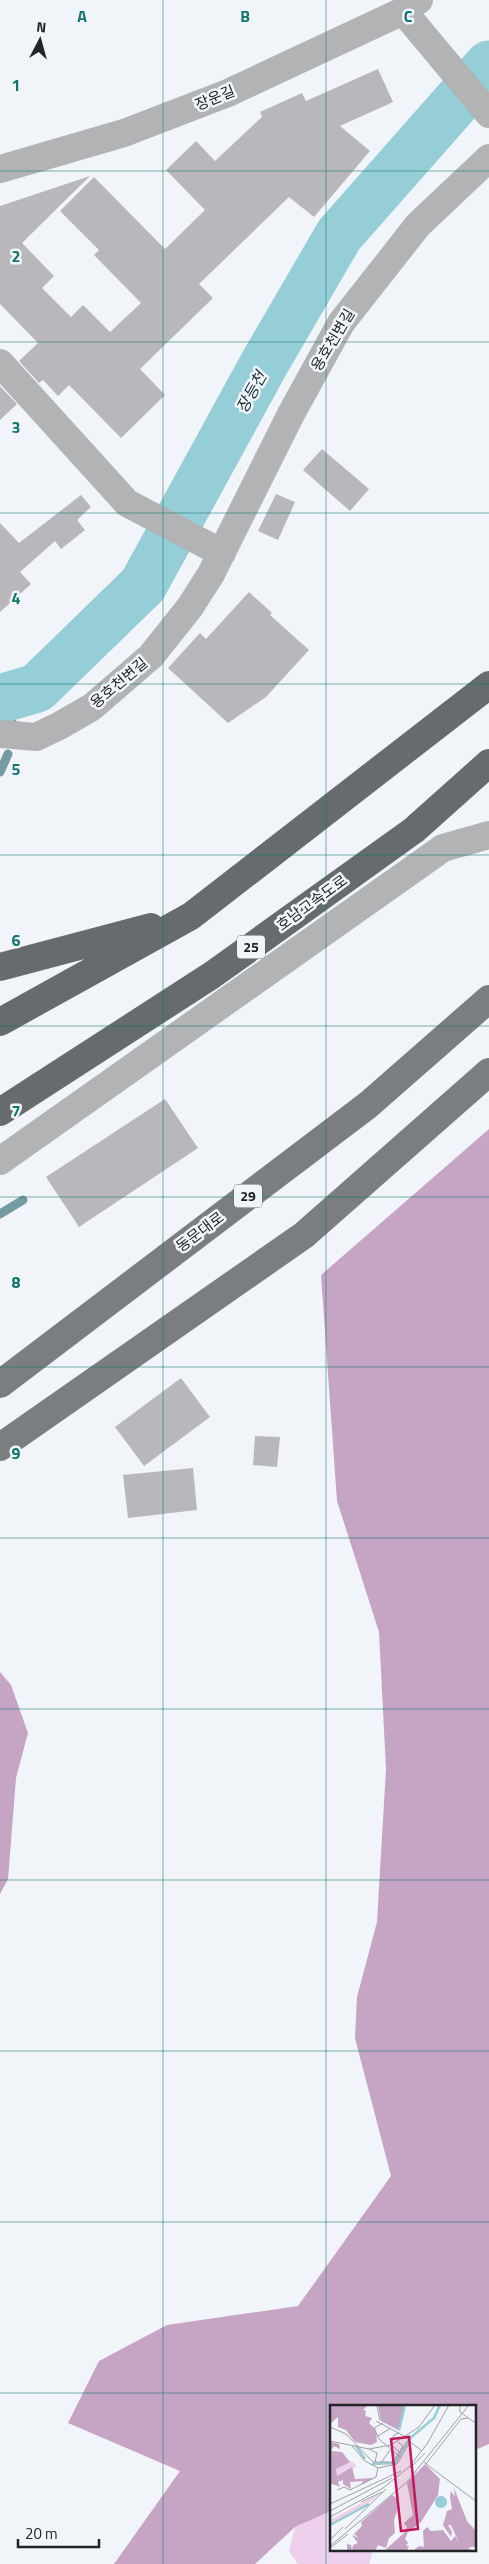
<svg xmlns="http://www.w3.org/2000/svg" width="489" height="2564" font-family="'Titillium Web','Noto Sans KR',sans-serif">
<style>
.green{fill:#eed0ec}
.forest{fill:#c6a4c4}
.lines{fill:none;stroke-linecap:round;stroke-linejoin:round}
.stream{stroke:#739ba1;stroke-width:9}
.river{stroke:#95ced6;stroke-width:49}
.building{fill:#b8b7bc}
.minor{stroke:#b1b3b5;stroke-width:28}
.tertiary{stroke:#b1b3b5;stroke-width:28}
.primary{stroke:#7a7e81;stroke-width:28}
.motorway{stroke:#666b6e;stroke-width:28}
.grid{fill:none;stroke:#0f766e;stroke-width:1;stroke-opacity:0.55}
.labels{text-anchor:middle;stroke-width:5;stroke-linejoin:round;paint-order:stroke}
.shield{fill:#f1f4f9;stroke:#616265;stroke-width:1}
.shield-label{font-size:14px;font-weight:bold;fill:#232426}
.street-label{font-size:15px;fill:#232426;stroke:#f1f4f9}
.water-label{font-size:16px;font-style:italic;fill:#143235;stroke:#f1f4f9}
.inset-river{fill:none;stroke:#95ced6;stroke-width:2.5}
.inset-road{fill:none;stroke:#9fa1a5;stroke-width:1}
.view{fill:#c2185b;fill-opacity:0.15;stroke:#c2185b;stroke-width:2.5}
.inset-edge{fill:none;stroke:#232426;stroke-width:2.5}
.grid-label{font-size:16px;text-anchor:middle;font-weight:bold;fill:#0f766e;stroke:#f1f4f9;stroke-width:5;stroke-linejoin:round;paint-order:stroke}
</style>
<rect width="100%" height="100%" fill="#f1f4f9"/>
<path class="green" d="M 331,2511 L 332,2550 L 373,2550 L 369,2564 L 298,2564 L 289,2551 L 295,2527 Z"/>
<path class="forest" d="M 489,1129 L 489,2444 L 475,2450 L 475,2406 L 332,2406 L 331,2511 L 295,2527 L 255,2564 L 114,2564 L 180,2471 L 68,2423 L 99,2361 L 167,2325 L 298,2306 L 391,2176 L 355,2038 L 357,1997 L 377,1922 L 386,1769 L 379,1632 L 337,1501 L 321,1275 Z
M 0,1672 L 11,1685 L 28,1733 L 16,1778 L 8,1879 L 0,1894 Z"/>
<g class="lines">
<path class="stream" d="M 0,702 L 13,724
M 0,772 L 8,754
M 0,1214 L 23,1200"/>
<path class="river" d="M 0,699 L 37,688 L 143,585 L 264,364 L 339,235 L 489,65"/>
</g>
<path class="building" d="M 378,69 L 393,102 L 340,126 L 370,151 L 314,217 L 289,197 L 199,284 L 213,298 L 140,369 L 165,395 L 121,438 L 69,385 L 58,396 L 43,380 L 39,383 L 19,361 L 38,343 L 0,304 L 0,206 L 90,176 L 22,243 L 54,276 L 42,288 L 71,317 L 83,305 L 110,332 L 141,303 L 94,255 L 99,250 L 60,211 L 94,177 L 165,249 L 205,210 L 166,170 L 196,141 L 215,161 L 262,117 L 260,112 L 302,93 L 306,101 Z
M 0,386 L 17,404 L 0,420 Z
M 322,449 L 369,489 L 350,511 L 303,470 Z
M 276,494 L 295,502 L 278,540 L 258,531 Z
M 81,495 L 91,507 L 77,520 L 85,530 L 61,549 L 55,541 L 20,572 L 31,584 L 0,612 L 0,523 L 19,543 Z
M 249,592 L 272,613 L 270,615 L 309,650 L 266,697 L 228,723 L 168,668 L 200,633 L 206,639 Z
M 165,1099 L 198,1148 L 79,1227 L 46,1177 Z
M 181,1378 L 210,1417 L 144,1466 L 115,1427 Z
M 255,1436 L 280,1437 L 277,1467 L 253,1465 Z
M 193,1468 L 197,1510 L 128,1518 L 123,1475 Z"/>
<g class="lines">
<path class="minor" d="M 0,363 L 127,503 L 222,553
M 0,734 L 36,737 L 59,726 L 92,707 L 151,656 L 190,607 L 211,574 L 291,414 L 341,323 L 418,225 L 489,158
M 0,1161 L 443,848 L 489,835"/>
<path class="tertiary" d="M 403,11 L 489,114
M 0,169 L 124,133 L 228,93 L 403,11 L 419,0"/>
<path class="primary" d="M 0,1384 L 368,1105 L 489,999
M 0,1447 L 304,1235 L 489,1072"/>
<path class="motorway" d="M 0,967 L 151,927
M 0,1022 L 191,916 L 489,685
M 0,1112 L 212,975 L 414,830 L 489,763"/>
</g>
<path class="grid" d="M 163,0 L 163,2564M 326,0 L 326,2564M 0,171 L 489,171M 0,342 L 489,342M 0,513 L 489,513M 0,684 L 489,684M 0,855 L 489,855M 0,1026 L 489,1026M 0,1197 L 489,1197M 0,1367 L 489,1367M 0,1538 L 489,1538M 0,1709 L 489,1709M 0,1880 L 489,1880M 0,2051 L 489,2051M 0,2222 L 489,2222M 0,2393 L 489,2393"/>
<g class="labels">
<g class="shield">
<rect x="237" y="935.5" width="28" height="23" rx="4"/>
<rect x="234" y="1184.5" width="28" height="23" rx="4"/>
</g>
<g class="shield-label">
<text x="251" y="952">25</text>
<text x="248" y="1201">29</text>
</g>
<g class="street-label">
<text transform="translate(215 98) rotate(-22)" y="5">장운길</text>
<text transform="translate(333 340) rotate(-59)" y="5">용호천변길</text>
<text transform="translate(119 683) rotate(-40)" y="5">용호천변길</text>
<text transform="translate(312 903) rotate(-36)" y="5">호남고속도로</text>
<text transform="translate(200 1232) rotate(-37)" y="5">동문대로</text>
</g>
<g class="water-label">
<text transform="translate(251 392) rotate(-61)" y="6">장등천</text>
</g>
</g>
<g transform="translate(330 2405)">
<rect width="146" height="146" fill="#f1f4f9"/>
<path d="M 21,56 L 27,61 L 10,72 L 5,69 L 6,64 ZM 52,87 L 33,103 L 0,119 L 0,115 Z" fill="#eed0ec"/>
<path d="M 0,0 L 38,0 L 33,5 L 36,6 L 35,11 L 42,13 L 39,18 L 46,25 L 47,37 L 41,40 L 25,37 L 16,25 L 8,22 L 8,12 L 0,19 ZM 48,0 L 74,0 L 70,26 L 51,16 ZM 0,37 L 9,39 L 10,44 L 4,41 L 1,46 L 12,47 L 20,57 L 6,64 L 7,71 L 22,62 L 25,74 L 43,73 L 31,80 L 33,76 L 20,77 L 21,84 L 13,79 L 13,75 L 8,77 L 10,82 L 0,78 ZM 95,59 L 110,74 L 108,90 L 91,117 L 78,127 L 75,134 L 78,138 L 76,141 L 79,141 L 77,146 L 54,146 L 74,128 L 77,122 L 74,118 L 83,110 L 77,78 ZM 124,83 L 137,116 L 146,126 L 146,141 L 138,143 L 144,146 L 83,146 L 89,141 L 94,142 L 93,126 L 97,122 L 101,126 L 113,125 L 121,136 L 125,131 L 129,138 L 121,120 L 118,120 L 122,127 L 121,132 L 113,120 L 117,106 L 122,104 L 120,92 L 121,86 L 125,92 ZM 62,90 L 68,94 L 69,101 L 64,115 L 65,128 L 59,133 L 56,143 L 48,140 L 45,146 L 17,146 L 17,139 L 21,140 L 22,145 L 23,140 L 28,138 L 22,130 L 29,133 L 24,129 L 32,121 L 31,117 Z" fill="#c6a4c4"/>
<path d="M105 97a6 6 0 1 1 12 0a6 6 0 1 1-12 0Z" fill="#95ced6"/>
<path class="inset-river" d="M 69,25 L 75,0M 26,41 L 35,54M 42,59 L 65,58 L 79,34 L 104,13 L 110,0M 0,120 L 39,99"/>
<path class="inset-road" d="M 47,0 L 50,16M 130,0 L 130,7 L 147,19M 46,16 L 76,32M 53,18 L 44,23 L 49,34 L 71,53M 0,22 L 16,29 L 43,57 L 63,57 L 73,41 L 68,37M 69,28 L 64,30 L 61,39 L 69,47M 48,31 L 61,23M 0,36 L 39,44 L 61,40 L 89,22 L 105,0M 79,36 L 92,46M 39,44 L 47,48 L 45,57M 94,57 L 96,59 L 131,14 L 138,13M 51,58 L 60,45M 96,59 L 147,97M 48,63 L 67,59 L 80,37M 80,63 L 95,48M 7,85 L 14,82 L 20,85 L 46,72 L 48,63 L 35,56 L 22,41M 31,97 L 52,87M 0,99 L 71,66M 0,106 L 62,73M 0,112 L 53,83 L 79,62 L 97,39 L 119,0M 15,124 L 56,84M 0,135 L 13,122M 0,141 L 77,77 L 139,0M 0,143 L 18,129"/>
<path class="view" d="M 79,32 L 88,124 L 71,126 L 61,34 Z"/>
<rect width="146" height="146" class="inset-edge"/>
</g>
<g class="grid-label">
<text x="82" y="22">A</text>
<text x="245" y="22">B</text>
<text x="408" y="22">C</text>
<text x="16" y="91">1</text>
<text x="16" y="262">2</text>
<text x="16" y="433">3</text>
<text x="16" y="604">4</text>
<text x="16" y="775">5</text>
<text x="16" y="946">6</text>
<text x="16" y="1117">7</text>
<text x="16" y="1288">8</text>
<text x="16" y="1459">9</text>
</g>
<g transform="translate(40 40) rotate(6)" stroke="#f1f4f9" stroke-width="4" paint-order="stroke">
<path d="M0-4L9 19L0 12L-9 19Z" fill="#232426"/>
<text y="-8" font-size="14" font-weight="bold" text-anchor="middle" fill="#232426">N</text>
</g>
<path d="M18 2539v8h81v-8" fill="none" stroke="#232426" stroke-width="2.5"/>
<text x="25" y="2539" font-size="15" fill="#232426" stroke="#f1f4f9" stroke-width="4" paint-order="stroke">20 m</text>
</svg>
